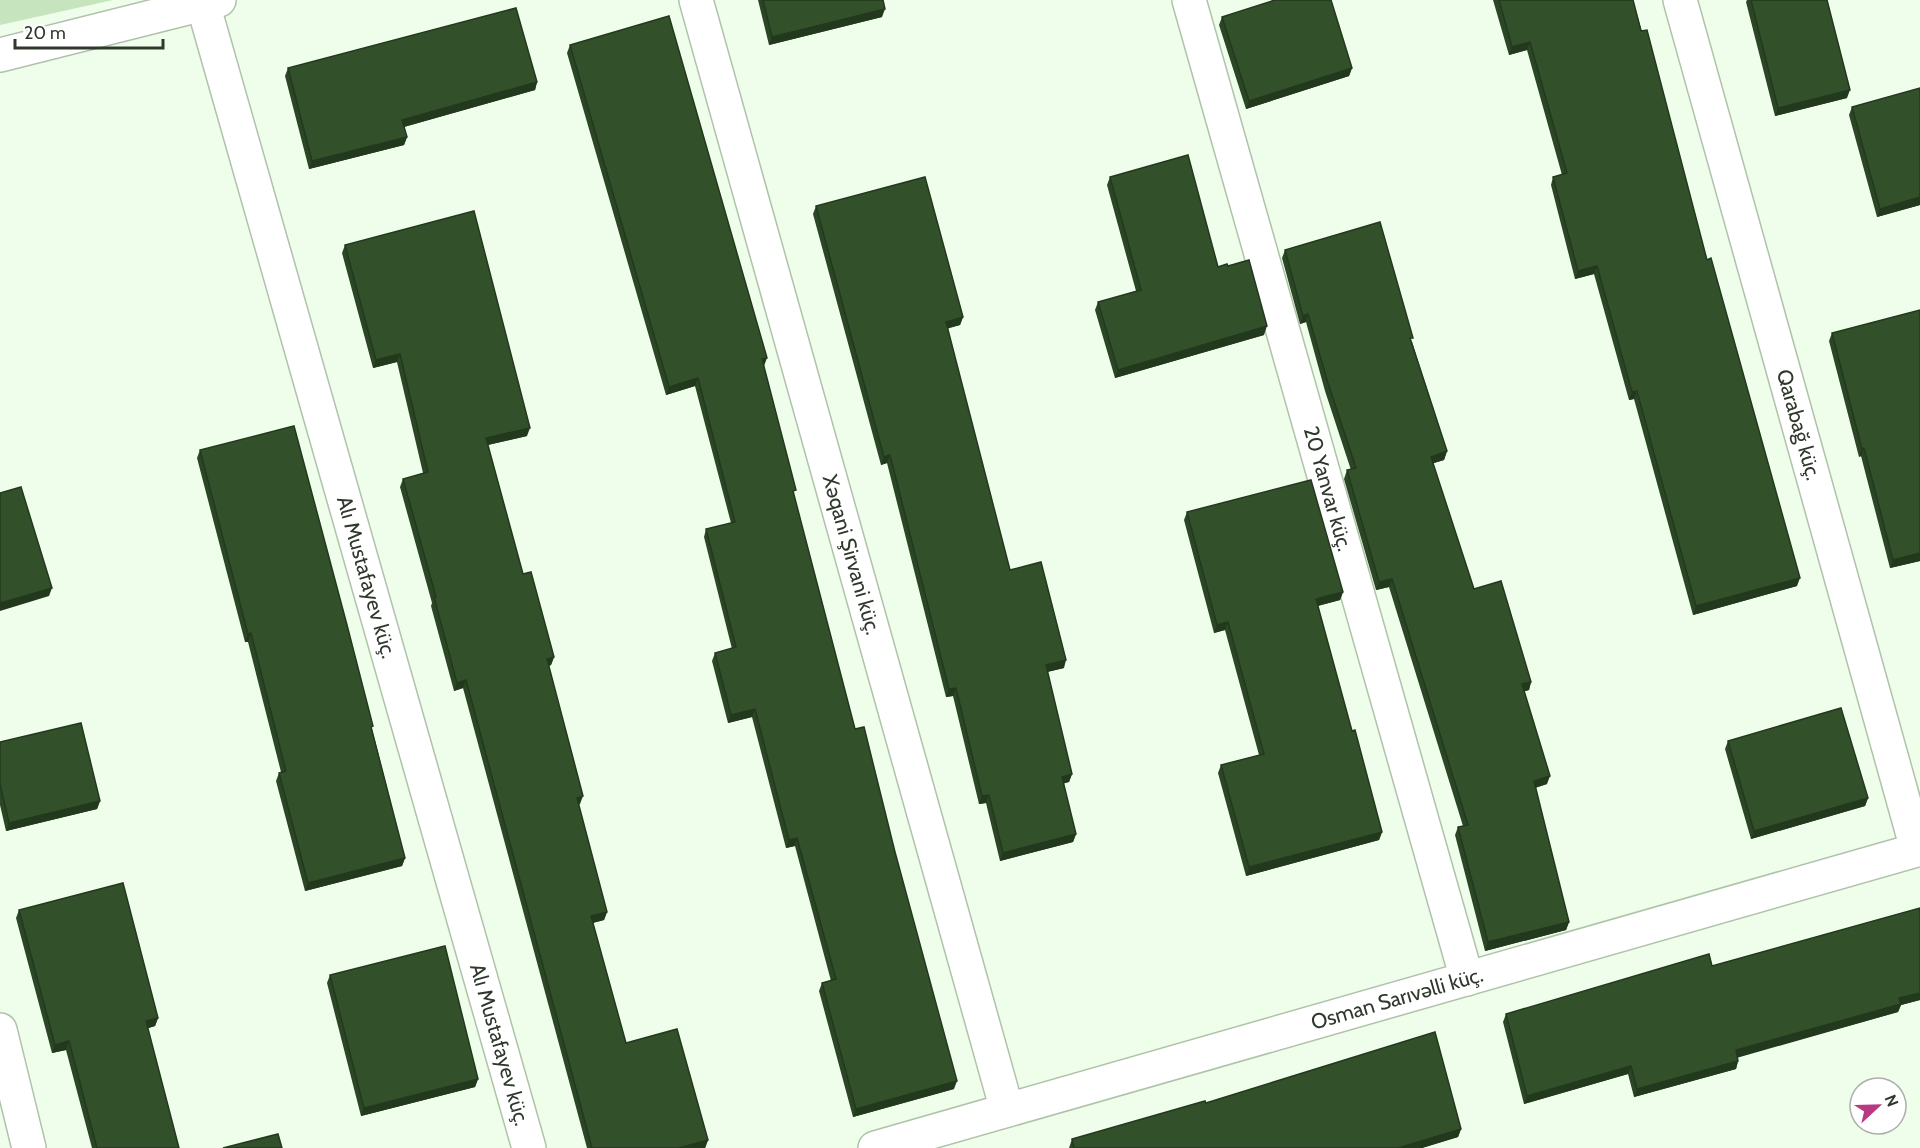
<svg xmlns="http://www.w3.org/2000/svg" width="1920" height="1148" font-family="Cabin,sans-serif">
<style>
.green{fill:#c6e5be}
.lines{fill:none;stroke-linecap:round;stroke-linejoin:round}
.street-casing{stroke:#afc2aa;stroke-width:36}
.street{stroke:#fff;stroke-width:33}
.wall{fill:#2b4625}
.shaded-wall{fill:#23391e}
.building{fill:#32512b;stroke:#23391e;stroke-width:1.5}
.labels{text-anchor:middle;stroke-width:6;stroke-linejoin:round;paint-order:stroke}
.street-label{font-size:21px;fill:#30382e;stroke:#fff}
</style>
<rect width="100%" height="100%" fill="#eefeea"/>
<path class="green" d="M 0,0 L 113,0 L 0,25 Z"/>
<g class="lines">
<g class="street-casing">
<g id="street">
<path id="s1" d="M 696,0 L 1007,1110"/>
<path id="s2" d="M 1189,0 L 1467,979"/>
<path id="s3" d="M 1680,0 L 1917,849"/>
<path id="s4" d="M 203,4 L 529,1148"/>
<path d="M 0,55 L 219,0"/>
<path d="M 0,1030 L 29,1148"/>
<path id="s5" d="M 875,1148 L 1920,849"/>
</g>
</g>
<use href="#street" class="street"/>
</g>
<path class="wall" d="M 758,0 L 883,0 L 882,17 L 769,45 Z
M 1493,0 L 1633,0 L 1707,260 L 1797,586 L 1693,615 L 1634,399 L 1629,400 L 1594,274 L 1575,279 L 1551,185 L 1553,177 L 1562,175 L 1527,50 L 1509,55 Z
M 1747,0 L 1827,0 L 1847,98 L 1775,116 L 1746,2 Z
M 1222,17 L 1352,68 L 1349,76 L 1246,109 L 1219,25 Z
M 570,45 L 764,366 L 794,495 L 855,729 L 954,1089 L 853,1117 L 819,991 L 822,983 L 831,981 L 795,846 L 786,848 L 752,717 L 728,723 L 712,661 L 715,653 L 732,649 L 704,537 L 706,529 L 731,523 L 695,386 L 666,395 L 567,53 Z
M 288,68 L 537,82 L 535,90 L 404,127 L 407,137 L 404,145 L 309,169 L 285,76 Z
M 1852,107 L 1920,205 L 1877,217 L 1849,115 Z
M 1110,177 L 1218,267 L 1228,266 L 1264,335 L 1115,378 L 1095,310 L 1098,302 L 1136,291 L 1107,185 Z
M 816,206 L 963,317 L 960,325 L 947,328 L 1010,570 L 1064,668 L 1047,672 L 1072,774 L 1069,782 L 1063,783 L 1076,834 L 1073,842 L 1000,861 L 986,803 L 979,804 L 953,696 L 946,697 L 887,463 L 881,465 L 813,214 Z
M 345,245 L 527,436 L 488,445 L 523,574 L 554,657 L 551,665 L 549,666 L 580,804 L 578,805 L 607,912 L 604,920 L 593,923 L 626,1043 L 708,1140 L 705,1148 L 587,1148 L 463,688 L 454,691 L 431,606 L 432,603 L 400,487 L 403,479 L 423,473 L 397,362 L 373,368 L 342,253 Z
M 1285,250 L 1412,342 L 1447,451 L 1444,460 L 1433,463 L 1474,589 L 1531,682 L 1529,690 L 1524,691 L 1547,784 L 1535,788 L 1569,922 L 1566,930 L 1485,951 L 1455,835 L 1458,827 L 1463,826 L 1389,587 L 1376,590 L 1344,479 L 1347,470 L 1351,470 L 1325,391 L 1306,322 L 1300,324 L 1282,258 Z
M 1920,310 L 1920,561 L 1890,568 L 1861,456 L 1859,457 L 1829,341 L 1832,333 Z
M 200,450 L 372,729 L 405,858 L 402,866 L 305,891 L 276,781 L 279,773 L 281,772 L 248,642 L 245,642 L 197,458 Z
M 1187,512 L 1343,592 L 1340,600 L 1318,606 L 1352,731 L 1382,832 L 1379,840 L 1246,876 L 1218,773 L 1221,765 L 1259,755 L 1225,630 L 1214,633 L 1184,520 Z
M 1728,741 L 1868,798 L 1865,806 L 1751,839 L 1725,749 Z
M 0,742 L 100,801 L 97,809 L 6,831 L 0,805 Z
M 1920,908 L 1920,1000 L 1901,1005 L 1898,1012 L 1737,1057 L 1738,1061 L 1736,1069 L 1634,1097 L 1628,1074 L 1524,1104 L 1503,1022 L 1506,1014 L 1712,966 Z
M 19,910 L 158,1018 L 155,1026 L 147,1028 L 179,1148 L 92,1148 L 66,1050 L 52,1053 L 16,918 Z
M 330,975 L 478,1079 L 475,1087 L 361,1116 L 327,983 Z
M 1206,1103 L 1461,1129 L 1458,1137 L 1422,1148 L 1069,1148 L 1072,1139 Z"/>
<path class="shaded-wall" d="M 885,9 L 882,17 L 769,45 L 772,37 Z
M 1530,42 L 1527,50 L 1509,55 L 1512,47 Z
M 1352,68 L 1349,76 L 1246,109 L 1249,101 Z
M 537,82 L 535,90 L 400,128 L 402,120 Z
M 1850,90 L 1847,98 L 1775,116 L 1778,108 Z
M 407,137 L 404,145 L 309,169 L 312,161 Z
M 1920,197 L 1920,205 L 1877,217 L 1880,209 Z
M 1597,266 L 1594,274 L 1575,279 L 1578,271 Z
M 1308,314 L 1306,322 L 1300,324 L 1303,316 Z
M 963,317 L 960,325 L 943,330 L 946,322 Z
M 1267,326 L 1264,335 L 1115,378 L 1118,370 Z
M 400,354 L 397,362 L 373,368 L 376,360 Z
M 767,358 L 764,366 L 762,359 Z
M 698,378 L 695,386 L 666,395 L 669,387 Z
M 1637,391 L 1634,399 L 1629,400 L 1632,392 Z
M 530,428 L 527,436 L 483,446 L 486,438 Z
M 1864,448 L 1861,456 L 1859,457 L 1862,449 Z
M 1447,451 L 1444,460 L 1428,465 L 1431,457 Z
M 890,455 L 887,463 L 881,465 L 884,457 Z
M 1920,553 L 1920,561 L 1890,568 L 1893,560 Z
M 1800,578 L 1797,586 L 1693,615 L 1696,606 Z
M 1392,579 L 1389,587 L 1376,590 L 1379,582 Z
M 52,588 L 49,596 L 0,611 L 0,603 Z
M 1343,592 L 1340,600 L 1313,607 L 1316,599 Z
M 1228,622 L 1225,630 L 1214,633 L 1217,625 Z
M 251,633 L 248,642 L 245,642 L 248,634 Z
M 554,657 L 551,665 L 544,667 L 547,659 Z
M 1066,660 L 1064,668 L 1043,673 L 1046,665 Z
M 466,680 L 463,688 L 454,691 L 457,683 Z
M 1531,682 L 1529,690 L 1519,693 L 1522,684 Z
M 956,688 L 953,696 L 946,697 L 949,689 Z
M 755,709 L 752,717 L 728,723 L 731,715 Z
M 1072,774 L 1069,782 L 1059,785 L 1062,777 Z
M 1550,776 L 1547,784 L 1531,789 L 1534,781 Z
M 989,795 L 986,803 L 979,804 L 982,796 Z
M 583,796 L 580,804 L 574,806 L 577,798 Z
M 1868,798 L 1865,806 L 1751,839 L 1754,831 Z
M 100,801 L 97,809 L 6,831 L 9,823 Z
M 1382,832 L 1379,840 L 1246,876 L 1249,867 Z
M 1076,834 L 1073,842 L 1000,861 L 1003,853 Z
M 797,838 L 795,846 L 786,848 L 789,840 Z
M 405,858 L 402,866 L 305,891 L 308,883 Z
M 607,912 L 604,920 L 588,924 L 591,916 Z
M 1569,922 L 1566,930 L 1485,951 L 1488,942 Z
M 1920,993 L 1920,1000 L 1901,1005 L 1898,1012 L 1733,1059 L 1736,1050 L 1899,998 Z
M 158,1018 L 155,1026 L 143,1030 L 146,1021 Z
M 69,1041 L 66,1050 L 52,1053 L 55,1045 Z
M 1738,1061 L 1736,1069 L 1634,1097 L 1637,1089 Z
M 1631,1066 L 1628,1074 L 1524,1104 L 1527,1096 Z
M 478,1079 L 475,1087 L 361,1116 L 364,1108 Z
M 957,1081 L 954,1089 L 853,1117 L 856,1109 Z
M 1461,1129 L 1458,1137 L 1422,1148 L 1398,1148 Z
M 708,1140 L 705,1148 L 679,1148 Z"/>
<path class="building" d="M 763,0 L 883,0 L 885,9 L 772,37 Z
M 1275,0 L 1331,0 L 1352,68 L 1249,101 L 1222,17 Z
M 1499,0 L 1633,0 L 1641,31 L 1647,30 L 1707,260 L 1711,258 L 1800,578 L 1696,606 L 1637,391 L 1632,392 L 1597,266 L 1578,271 L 1553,177 L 1567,173 L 1530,42 L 1512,47 Z
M 1751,0 L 1827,0 L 1850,90 L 1778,108 Z
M 516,8 L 537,82 L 402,120 L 407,137 L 312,161 L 288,68 Z
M 669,16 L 767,358 L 762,359 L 796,490 L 793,491 L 855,729 L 864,727 L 895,852 L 957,1081 L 856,1109 L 822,983 L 836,979 L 797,838 L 789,840 L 755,709 L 731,715 L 715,653 L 736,647 L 706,529 L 735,522 L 698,378 L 669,387 L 570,45 Z
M 1920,88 L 1920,197 L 1880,209 L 1852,107 Z
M 1188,155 L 1218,267 L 1227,264 L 1228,266 L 1249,260 L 1267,326 L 1118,370 L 1098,302 L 1141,290 L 1110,177 Z
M 925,177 L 963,317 L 946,322 L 1010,570 L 1041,562 L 1066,660 L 1046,665 L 1072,774 L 1062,777 L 1076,834 L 1003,853 L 989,795 L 982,796 L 956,688 L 949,689 L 890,455 L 884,457 L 816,206 Z
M 474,211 L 530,428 L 486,438 L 523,574 L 531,572 L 554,657 L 547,659 L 583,796 L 577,798 L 607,912 L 591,916 L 626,1043 L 677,1029 L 708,1140 L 679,1148 L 592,1148 L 466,680 L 457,683 L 434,597 L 436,597 L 403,479 L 428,472 L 400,354 L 376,360 L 345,245 Z
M 1380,222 L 1413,338 L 1410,338 L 1447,451 L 1431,457 L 1474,589 L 1501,581 L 1531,682 L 1522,684 L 1550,776 L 1534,781 L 1569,922 L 1488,942 L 1458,827 L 1468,825 L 1392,579 L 1379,582 L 1347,470 L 1356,468 L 1328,383 L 1308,314 L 1303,316 L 1285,250 Z
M 1920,310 L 1920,553 L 1893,560 L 1864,448 L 1862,449 L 1832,333 Z
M 294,426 L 347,625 L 373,726 L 371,727 L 405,858 L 308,883 L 279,773 L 286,771 L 251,633 L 248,634 L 200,450 Z
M 1311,480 L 1343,592 L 1316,599 L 1352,731 L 1355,730 L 1382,832 L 1249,867 L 1221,765 L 1264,754 L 1228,622 L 1217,625 L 1187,512 Z
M 21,487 L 52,588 L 0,603 L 0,493 Z
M 1841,708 L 1868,798 L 1754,831 L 1728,741 Z
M 81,723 L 100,801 L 9,823 L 0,784 L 0,742 Z
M 123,883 L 158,1018 L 146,1021 L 179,1148 L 97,1148 L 69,1041 L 55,1045 L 19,910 Z
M 1920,908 L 1920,993 L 1899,998 L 1901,1004 L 1736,1050 L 1738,1061 L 1637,1089 L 1631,1066 L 1527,1096 L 1506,1014 L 1709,954 L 1712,966 Z
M 445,946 L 478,1079 L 364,1108 L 330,975 Z
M 1435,1032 L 1461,1129 L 1398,1148 L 1074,1148 L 1072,1139 L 1205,1101 L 1206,1103 Z
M 278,1134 L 282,1148 L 223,1148 Z"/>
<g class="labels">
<g class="street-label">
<text dy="7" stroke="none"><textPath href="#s3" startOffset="441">Qarabağ küç.</textPath></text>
<text dy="7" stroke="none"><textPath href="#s2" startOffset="508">20 Yanvar küç.</textPath></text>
<text dy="7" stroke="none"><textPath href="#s1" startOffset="576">Xəqani Şirvani küç.</textPath></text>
<text dy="7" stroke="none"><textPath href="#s4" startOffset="596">Alı Mustafayev küç.</textPath></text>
<text dy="7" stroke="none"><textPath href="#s5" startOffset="543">Osman Sarıvəlli küç.</textPath></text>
<text dy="7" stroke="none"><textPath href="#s4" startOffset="1082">Alı Mustafayev küç.</textPath></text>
</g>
</g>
<g transform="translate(1878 1106) rotate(68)"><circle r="28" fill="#ffffff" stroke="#acafab" stroke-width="1.5"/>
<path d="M0-4.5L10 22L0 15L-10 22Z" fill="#b93882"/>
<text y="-9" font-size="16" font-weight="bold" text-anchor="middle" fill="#30382e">N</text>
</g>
<path d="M15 39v9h148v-9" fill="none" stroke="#30382e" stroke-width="3"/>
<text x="24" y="39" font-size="18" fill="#30382e" stroke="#ffffff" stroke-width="4.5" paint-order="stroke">20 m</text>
</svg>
